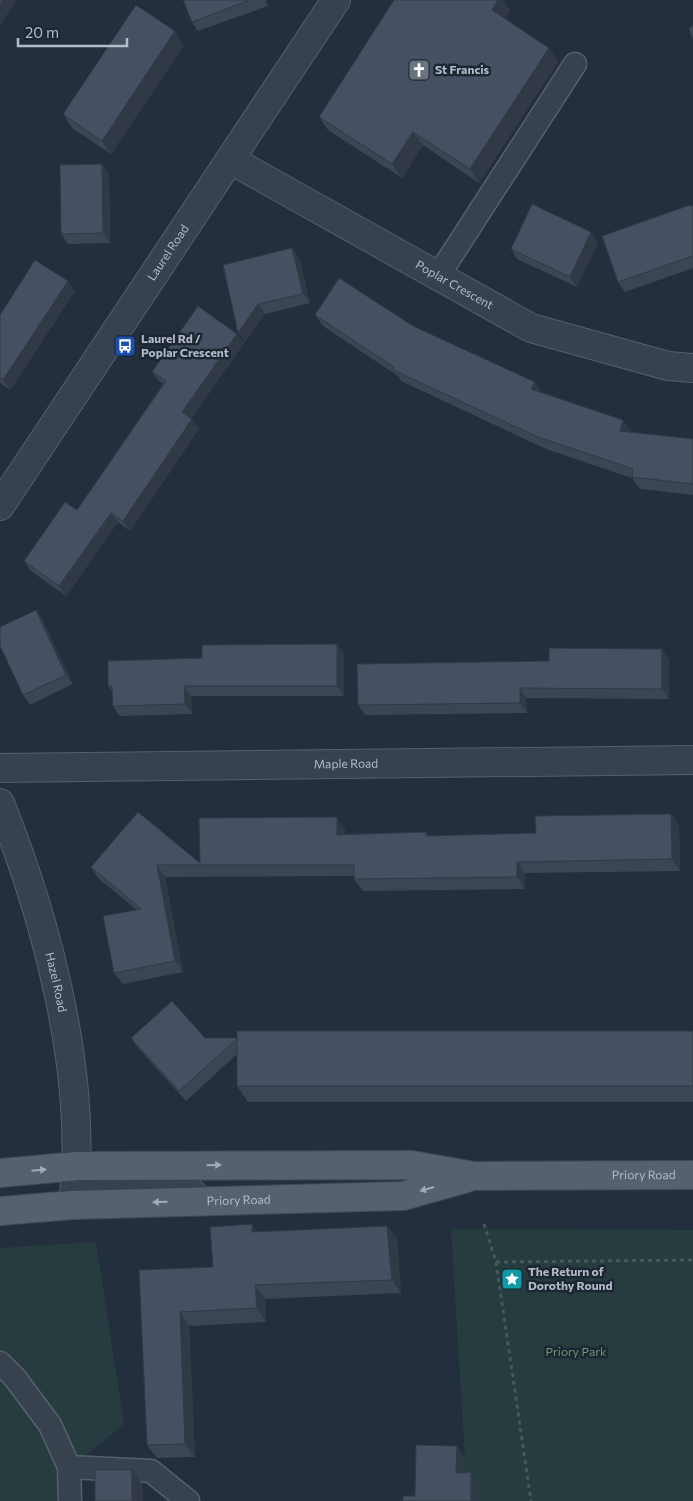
<svg xmlns="http://www.w3.org/2000/svg" width="693" height="1501" font-family="Commissioner,sans-serif">
<style>
.green{fill:#263c3f}
.lines{fill:none;stroke-linecap:round;stroke-linejoin:round}
.lane-casing{stroke:#565f6c;stroke-width:25}
.street-casing{stroke:#565f6c;stroke-width:30}
.primary-casing{stroke:#414a57;stroke-width:30}
.path{stroke:#44595c;stroke-width:3;stroke-dasharray:4 4;stroke-linecap:butt}
.lane{stroke:#38414e;stroke-width:22}
.street{stroke:#38414e;stroke-width:28}
.primary{stroke:#56606e;stroke-width:28}
.wall{fill:#3b4654}
.shaded-wall{fill:#303945}
.building{fill:#455162;stroke:#303945}
.oneway{fill:#a1aab7}
.labels{text-anchor:middle;stroke-width:5;stroke-linejoin:round;paint-order:stroke}
.poi-label{font-size:12px;font-weight:bold;fill:#b4bcc9;stroke:#1d2633;text-anchor:start}
.street-label{font-size:12px;fill:#b4bcc9;stroke:#1d2633}
.park-label{font-size:12px;fill:#6b9a76;stroke:#1d2633}
</style>
<rect width="100%" height="100%" fill="#242f3e"/>
<path class="green" d="M 451,1229 L 693,1230 L 693,1501 L 480,1501 L 465,1485 L 465,1458 Z
M 96,1242 L 124,1424 L 63,1474 L 57,1501 L 0,1501 L 0,1248 Z"/>
<g class="lines">
<g class="lane-casing">
<path id="lane" d="M 438,276 L 575,64
M 0,1363 L 15,1378 L 50,1425 L 69,1467 L 151,1471 L 188,1501
M 69,1467 L 70,1501"/>
</g>
<g class="street-casing">
<g id="street">
<path id="s1" d="M 231,160 L 531,328 L 668,366 L 693,368"/>
<path id="s2" d="M 0,506 L 336,0"/>
<path id="s3" d="M 0,768 L 693,760"/>
<path id="s4" d="M 0,803 C 47,921 89,1077 73,1205"/>
<path d="M 78,1166 L 88,1183 L 181,1182 L 200,1201"/>
</g>
</g>
<g class="primary-casing">
<g id="primary">
<path id="s5" d="M 0,1173 L 78,1166 L 412,1165 L 474,1176 L 693,1175"/>
<path id="s6" d="M 0,1211 L 73,1205 L 403,1196 L 467,1178"/>
</g>
</g>
<path class="path" d="M 484,1224 L 496,1262 L 531,1501
M 496,1262 L 693,1260"/>
<use href="#lane" class="lane"/>
<use href="#street" class="street"/>
<use href="#primary" class="primary"/>
</g>
<path class="wall" d="M 183,0 L 266,0 L 268,6 L 198,31 L 192,22 Z
M 510,10 L 505,19 L 549,48 L 558,62 L 479,183 L 423,145 L 402,178 L 328,130 L 319,117 Z
M 184,45 L 111,154 L 72,128 L 63,114 Z
M 109,174 L 110,243 L 68,244 L 61,234 Z
M 693,206 L 693,268 L 625,292 L 618,282 Z
M 598,242 L 577,287 L 517,259 L 511,249 Z
M 292,248 L 299,258 L 310,303 L 265,314 L 245,342 L 238,333 Z
M 75,291 L 10,390 L 0,383 L 0,315 Z
M 315,315 L 413,326 L 543,393 L 632,432 L 693,439 L 693,495 L 640,489 L 632,478 L 546,449 L 401,381 L 398,376 L 323,326 Z
M 237,334 L 244,343 L 191,419 L 199,429 L 130,531 L 118,522 L 66,596 L 31,571 L 24,561 L 77,510 L 163,384 L 159,381 L 152,372 Z
M 43,620 L 73,684 L 30,705 L 23,695 Z
M 337,644 L 344,654 L 344,696 L 191,696 L 192,714 L 119,716 L 113,706 L 112,692 L 108,686 L 202,658 Z
M 669,659 L 669,699 L 526,698 L 527,713 L 365,715 L 358,705 Z
M 671,814 L 679,826 L 680,871 L 525,873 L 525,889 L 363,891 L 354,879 L 354,876 L 165,877 L 183,972 L 123,984 L 114,973 L 137,910 L 99,879 L 91,867 L 200,863 L 345,829 L 345,834 L 426,832 L 428,836 L 536,833 Z
M 693,1031 L 693,1102 L 248,1102 L 237,1086 L 237,1054 L 186,1101 L 138,1048 L 131,1038 L 237,1038 Z
M 387,1226 L 397,1239 L 401,1293 L 265,1299 L 266,1322 L 189,1326 L 195,1457 L 157,1458 L 147,1445 L 139,1270 L 213,1267 L 257,1232 Z"/>
<path class="shaded-wall" d="M 4,0 L 17,0 L 0,25 L 0,5 Z
M 498,0 L 503,0 L 510,10 L 502,24 L 492,10 Z
M 175,31 L 184,45 L 111,154 L 102,141 Z
M 549,48 L 558,62 L 479,183 L 470,169 Z
M 413,132 L 423,145 L 402,178 L 392,164 Z
M 102,164 L 109,174 L 110,243 L 103,233 Z
M 591,232 L 598,242 L 577,287 L 570,277 Z
M 292,248 L 299,258 L 310,303 L 303,294 Z
M 68,281 L 75,291 L 10,390 L 3,380 Z
M 258,304 L 265,314 L 245,342 L 238,333 Z
M 237,334 L 244,343 L 189,422 L 182,412 Z
M 535,382 L 543,394 L 531,389 Z
M 192,419 L 199,429 L 130,531 L 123,521 Z
M 623,420 L 632,432 L 620,431 Z
M 111,513 L 118,522 L 66,596 L 59,586 Z
M 36,610 L 43,620 L 73,684 L 66,675 Z
M 337,644 L 344,654 L 344,696 L 337,686 Z
M 662,649 L 669,659 L 669,699 L 662,689 Z
M 184,686 L 191,696 L 192,714 L 185,704 Z
M 520,688 L 526,698 L 527,713 L 520,703 Z
M 671,814 L 679,826 L 680,871 L 672,859 Z
M 337,817 L 345,829 L 345,846 L 337,835 Z
M 517,862 L 525,873 L 525,889 L 517,877 Z
M 157,865 L 165,877 L 183,972 L 175,961 Z
M 252,1224 L 261,1238 L 252,1232 Z
M 387,1226 L 397,1239 L 401,1293 L 392,1280 Z
M 255,1285 L 265,1299 L 266,1322 L 257,1308 Z
M 180,1312 L 189,1326 L 195,1457 L 185,1444 Z
M 457,1446 L 465,1458 L 465,1485 L 456,1473 Z
M 132,1470 L 143,1486 L 143,1501 L 132,1501 Z
M 471,1472 L 480,1484 L 480,1501 L 471,1501 Z"/>
<path class="building" d="M 0,0 L 4,0 L 0,5 Z
M 183,0 L 250,0 L 192,22 Z
M 394,0 L 498,0 L 492,10 L 549,48 L 470,169 L 413,132 L 392,164 L 319,117 Z
M 136,5 L 175,31 L 102,141 L 63,114 Z
M 693,26 L 693,40 L 689,28 Z
M 102,164 L 103,233 L 61,234 L 60,165 Z
M 532,204 L 591,232 L 570,277 L 511,249 Z
M 690,205 L 693,206 L 693,256 L 618,282 L 602,236 Z
M 292,248 L 303,294 L 258,304 L 238,333 L 223,265 Z
M 35,260 L 68,281 L 3,380 L 0,378 L 0,315 Z
M 339,278 L 413,326 L 535,382 L 531,389 L 623,420 L 620,431 L 693,439 L 693,484 L 632,477 L 633,469 L 538,437 L 393,370 L 394,367 L 315,315 Z
M 198,306 L 237,334 L 182,412 L 192,419 L 123,521 L 111,513 L 59,586 L 24,561 L 65,502 L 77,510 L 166,381 L 152,372 Z
M 36,610 L 66,675 L 23,695 L 0,646 L 0,627 Z
M 337,644 L 337,686 L 184,686 L 185,704 L 113,706 L 112,686 L 108,686 L 108,661 L 202,658 L 202,645 Z
M 549,648 L 662,649 L 662,689 L 520,688 L 520,703 L 358,705 L 357,664 L 549,661 Z
M 138,812 L 200,863 L 199,818 L 337,817 L 337,835 L 426,832 L 426,836 L 536,833 L 535,816 L 671,814 L 672,859 L 517,862 L 517,877 L 354,879 L 354,865 L 157,865 L 175,961 L 114,973 L 103,916 L 141,909 L 91,867 Z
M 172,1001 L 205,1038 L 238,1038 L 179,1091 L 131,1038 Z
M 237,1031 L 693,1031 L 693,1086 L 237,1086 Z
M 252,1224 L 252,1232 L 387,1226 L 392,1280 L 255,1285 L 257,1308 L 180,1312 L 185,1444 L 147,1445 L 139,1270 L 213,1267 L 210,1227 Z
M 416,1445 L 457,1446 L 456,1473 L 471,1472 L 471,1501 L 403,1501 L 403,1496 L 415,1496 Z
M 95,1470 L 132,1470 L 132,1501 L 95,1501 Z"/>
<defs><path id="oneway-solid" d="M-6-.8H1V-3.2L6.5 0L1 3.2V.8H-6Z" transform="scale(1.25)"/></defs>
<g class="oneway">
<use href="#oneway-solid" transform="translate(214 1165) rotate(-1)"/>
<use href="#oneway-solid" transform="translate(39 1170) rotate(-5)"/>
<use href="#oneway-solid" transform="translate(427 1189) rotate(164)"/>
<use href="#oneway-solid" transform="translate(160 1202) rotate(178)"/>
</g>
<defs>
<g id="church-square" transform="scale(1.125)"><rect x="-9" y="-9" width="18" height="18" rx="4" fill="#6b7280" stroke="#1d2633"/><path d="M-1.2-6h2.4v3.5h3.3v2.4h-3.3V6h-2.4V-.1h-3.3v-2.4h3.3Z" fill="#fff"/></g>
<g id="bus-square" transform="scale(1.125)"><rect x="-9" y="-9" width="18" height="18" rx="4" fill="#1a4fb4" stroke="#1d2633"/><path d="M-5-6H5V4H4V6H2V4H-2V6H-4V4H-5ZM-3.5-4V0h7V-4ZM-3.5 1.2v1.5H-2V1.2ZM2 1.2v1.5H3.5V1.2Z" fill="#fff"/></g>
<g id="sight-square" transform="scale(1.125)"><rect x="-9" y="-9" width="18" height="18" rx="4" fill="#0f9aa8" stroke="#1d2633"/><path d="M0-6L1.8-2.2L6-1.7L2.9 1.2L3.7 5.4L0 3.3L-3.7 5.4L-2.9 1.2L-6-1.7L-1.8-2.2Z" fill="#fff"/></g>
</defs>
<g fill-rule="evenodd">
<use href="#church-square" x="419" y="70"/>
<use href="#bus-square" x="125" y="346"/>
<use href="#sight-square" x="512" y="1279"/>
</g>
<g class="labels">
<g class="poi-label">
<text x="435" y="74">St Francis</text>
<text x="141" y="343">Laurel Rd /<tspan x="141" dy="14">Poplar Crescent</tspan></text>
<text x="528" y="1276">The Return of<tspan x="528" dy="14">Dorothy Round</tspan></text>
</g>
<g class="street-label">
<text dy="4" stroke="none"><textPath href="#s2" startOffset="304">Laurel Road</textPath></text>
<text dy="4" stroke="none"><textPath href="#s1" startOffset="256">Poplar Crescent</textPath></text>
<text dy="4" stroke="none"><textPath href="#s3" startOffset="346">Maple Road</textPath></text>
<text dy="4" stroke="none"><textPath href="#s4" startOffset="188">Hazel Road</textPath></text>
<text dy="4" stroke="none"><textPath href="#s5" startOffset="645">Priory Road</textPath></text>
<text dy="4" stroke="none"><textPath href="#s6" startOffset="239">Priory Road</textPath></text>
</g>
<g class="park-label">
<text x="576" y="1356">Priory Park</text>
</g>
</g>
<path d="M18 38v8h109v-8" fill="none" stroke="#b4bcc9" stroke-width="2.5"/>
<text x="25" y="38" font-size="15" fill="#b4bcc9" stroke="#1d2633" stroke-width="4" paint-order="stroke">20 m</text>
</svg>
